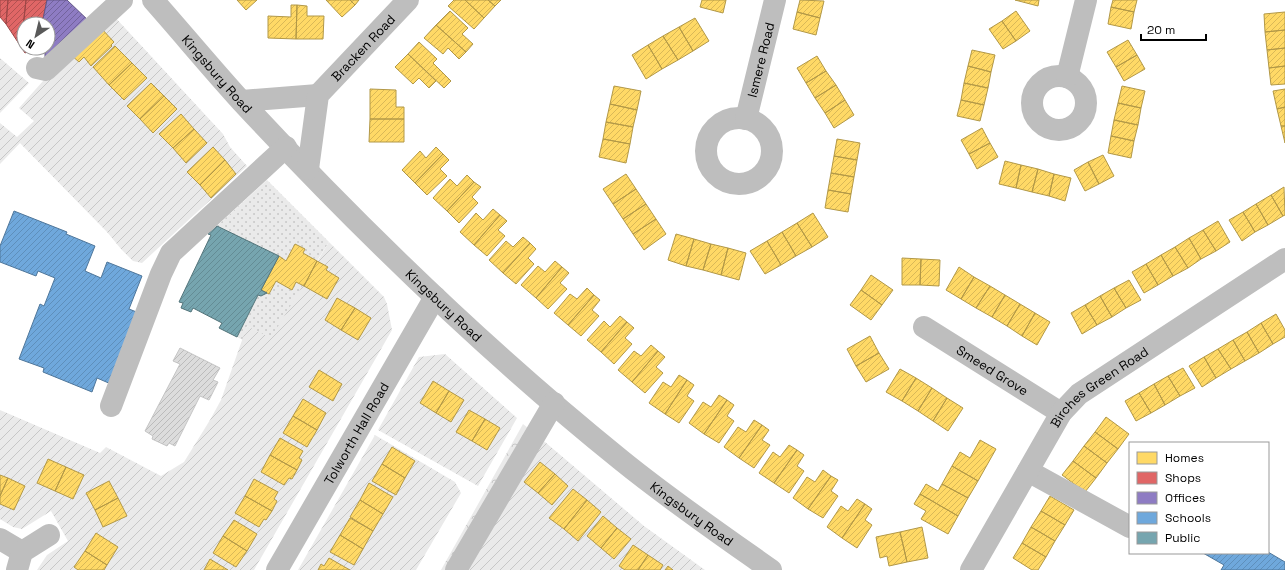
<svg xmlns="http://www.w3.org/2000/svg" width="1285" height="570" font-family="'Space Grotesk',sans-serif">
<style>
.grass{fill:url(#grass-dots)}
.park{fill:url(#park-crowns)}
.garden{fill:url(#garden-furrows)}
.homes{fill:url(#homes-hatch);stroke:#b29847}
.shops{fill:url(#shops-hatch);stroke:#9d4747}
.offices{fill:url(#offices-hatch);stroke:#635788}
.schools{fill:url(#schools-hatch);stroke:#4e769a}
.public{fill:url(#public-hatch);stroke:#53747a}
.building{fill:url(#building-hatch);stroke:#c5c5c5}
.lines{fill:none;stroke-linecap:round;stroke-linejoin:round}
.minor{stroke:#bebebe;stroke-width:22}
.labels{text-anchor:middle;stroke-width:4;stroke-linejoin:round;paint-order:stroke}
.street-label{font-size:13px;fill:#000;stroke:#fff}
</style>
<defs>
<pattern id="grass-dots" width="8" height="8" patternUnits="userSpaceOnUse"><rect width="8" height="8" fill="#eaeaea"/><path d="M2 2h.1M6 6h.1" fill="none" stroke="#c7c7c7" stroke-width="1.8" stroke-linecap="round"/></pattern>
<pattern id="park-crowns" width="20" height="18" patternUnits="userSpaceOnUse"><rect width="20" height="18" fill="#eaeaea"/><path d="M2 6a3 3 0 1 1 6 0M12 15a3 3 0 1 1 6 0" fill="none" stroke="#c7c7c7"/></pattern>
<pattern id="garden-furrows" width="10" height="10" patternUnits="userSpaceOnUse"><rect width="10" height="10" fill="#eaeaea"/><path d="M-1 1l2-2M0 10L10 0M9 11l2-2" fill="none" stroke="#c7c7c7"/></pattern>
<pattern id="homes-hatch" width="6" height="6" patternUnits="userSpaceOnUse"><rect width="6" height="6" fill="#ffd966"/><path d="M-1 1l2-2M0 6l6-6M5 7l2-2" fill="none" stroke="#d9b857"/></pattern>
<pattern id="shops-hatch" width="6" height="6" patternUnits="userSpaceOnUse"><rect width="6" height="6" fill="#e06666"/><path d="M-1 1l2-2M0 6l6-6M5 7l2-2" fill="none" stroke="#b35252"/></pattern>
<pattern id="offices-hatch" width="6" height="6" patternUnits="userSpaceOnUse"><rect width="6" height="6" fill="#8e7cc3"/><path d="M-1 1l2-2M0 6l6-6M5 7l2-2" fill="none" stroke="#72639c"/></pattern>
<pattern id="schools-hatch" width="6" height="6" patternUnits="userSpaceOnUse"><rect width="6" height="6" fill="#6fa8dc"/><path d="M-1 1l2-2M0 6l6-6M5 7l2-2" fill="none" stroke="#5e8fbb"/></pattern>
<pattern id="public-hatch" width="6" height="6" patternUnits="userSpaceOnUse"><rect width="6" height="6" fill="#76a5af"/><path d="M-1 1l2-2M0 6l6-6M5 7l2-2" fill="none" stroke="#648c95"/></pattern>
<pattern id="building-hatch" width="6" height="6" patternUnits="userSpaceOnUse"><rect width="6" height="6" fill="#dcdcdc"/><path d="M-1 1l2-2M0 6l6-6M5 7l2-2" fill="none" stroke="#bbb"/></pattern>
</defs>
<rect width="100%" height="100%" fill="#fff"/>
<path class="grass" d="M 267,180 L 329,242 L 317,261 L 303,253 L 305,249 L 295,244 L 286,261 L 217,226 Z
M 276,281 L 292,290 L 296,282 L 304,286 L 271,339 L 247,326 L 243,340 L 237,337 L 258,295 L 262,296 L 267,293 L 269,294 Z"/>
<path class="park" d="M 523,424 L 545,442 L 538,444 L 464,570 L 441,570 Z"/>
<path class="garden" d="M 112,14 L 223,134 L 230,147 L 247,166 L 142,263 L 133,261 L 121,249 L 107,232 L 20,143 L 0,164 L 0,123 L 17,137 L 34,121 L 19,108 L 43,81 Z
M 0,58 L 29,83 L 0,113 Z
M 329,242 L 384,297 L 387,304 L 392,330 L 254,570 L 37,570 L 47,555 L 68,541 L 51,511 L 22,529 L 13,527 L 0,519 L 0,410 L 100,453 L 106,447 L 161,476 L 184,462 L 210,420 L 221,400 L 247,326 L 271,338 Z
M 445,354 L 517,418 L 478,486 L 378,430 L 419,357 Z
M 375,435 L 455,482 L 461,493 L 416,570 L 298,570 Z
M 545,442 L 644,526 L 705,570 L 464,570 L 538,444 Z"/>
<path class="homes" d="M 237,0 L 257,0 L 246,10 Z
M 326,0 L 350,0 L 355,5 L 342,17 Z
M 350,0 L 359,0 L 355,5 Z
M 454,0 L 465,0 L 484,18 L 474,29 L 448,6 Z
M 465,0 L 488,0 L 495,6 L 484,18 Z
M 488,0 L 501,0 L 495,6 Z
M 702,0 L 726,0 L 723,13 L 700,7 Z
M 800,0 L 824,1 L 820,18 L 797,12 Z
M 1015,0 L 1039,0 L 1038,6 Z
M 1113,0 L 1137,0 L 1134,12 L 1111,7 Z
M 291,5 L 297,5 L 296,39 L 268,38 L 268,16 L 291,17 Z
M 297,5 L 307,6 L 307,16 L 324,16 L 323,39 L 296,39 Z
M 1111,7 L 1134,12 L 1131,29 L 1108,24 Z
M 450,11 L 468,28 L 462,34 L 473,44 L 466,52 L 436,25 Z
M 1016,11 L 1030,31 L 1016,41 L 1002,21 Z
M 797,12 L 820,18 L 816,35 L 793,29 Z
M 1285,12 L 1285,30 L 1265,32 L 1264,14 Z
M 695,18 L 709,41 L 693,51 L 679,27 Z
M 1002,21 L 1016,41 L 1003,49 L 989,29 Z
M 436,25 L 466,52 L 459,59 L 448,48 L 443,54 L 424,38 Z
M 100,27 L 114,42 L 111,45 L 112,46 L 91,66 L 84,57 L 79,62 L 71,55 Z
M 679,27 L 693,51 L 678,60 L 663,36 Z
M 1285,30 L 1285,48 L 1267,50 L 1265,32 Z
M 663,36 L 678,60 L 662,69 L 648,45 Z
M 1128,40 L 1137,55 L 1116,67 L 1107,52 Z
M 419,42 L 437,59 L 433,63 L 451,81 L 444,88 L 408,54 Z
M 648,45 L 662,69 L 646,79 L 632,55 Z
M 115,46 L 132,63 L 109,85 L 93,67 Z
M 1285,48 L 1285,66 L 1269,68 L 1267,50 Z
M 972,50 L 995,55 L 991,72 L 968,66 Z
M 408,54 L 436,81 L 429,88 L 419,78 L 413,84 L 395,67 Z
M 1137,55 L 1145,69 L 1124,81 L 1116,67 Z
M 817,56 L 826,71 L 806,83 L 797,68 Z
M 132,63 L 147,78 L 124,100 L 109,85 Z
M 968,66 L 991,72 L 988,88 L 964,83 Z
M 1285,66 L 1285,84 L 1271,85 L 1269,68 Z
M 826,71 L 836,85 L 815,98 L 806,83 Z
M 151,83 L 164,96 L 140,119 L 127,106 Z
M 964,83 L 988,88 L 984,105 L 961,100 Z
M 836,85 L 845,100 L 825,113 L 815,98 Z
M 614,86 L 641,91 L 637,110 L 610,104 Z
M 1122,86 L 1145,91 L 1141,108 L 1118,103 Z
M 370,89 L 396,90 L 396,107 L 404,107 L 404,119 L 370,119 Z
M 1285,89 L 1285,107 L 1277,109 L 1273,91 Z
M 164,96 L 177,109 L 153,133 L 140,119 Z
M 845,100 L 854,115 L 834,128 L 825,113 Z
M 961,100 L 984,105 L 980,121 L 957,116 Z
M 1118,103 L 1141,108 L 1138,125 L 1114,120 Z
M 610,104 L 637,110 L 633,127 L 606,122 Z
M 1285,107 L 1285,126 L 1281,126 L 1277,109 Z
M 181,114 L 194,129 L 173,148 L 159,134 Z
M 370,119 L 404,119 L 404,142 L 369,142 Z
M 1114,120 L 1138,125 L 1134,141 L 1111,136 Z
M 606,122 L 633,127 L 630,144 L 603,139 Z
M 1281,126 L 1285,126 L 1285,143 Z
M 982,128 L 990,143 L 969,154 L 961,140 Z
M 194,129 L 207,143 L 186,163 L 173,148 Z
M 1111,136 L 1134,141 L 1131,158 L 1108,153 Z
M 603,139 L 630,144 L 626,163 L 599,157 Z
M 837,139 L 860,143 L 857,160 L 834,156 Z
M 990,143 L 998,157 L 977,169 L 969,154 Z
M 213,147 L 225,160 L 200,185 L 187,172 Z
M 436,147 L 443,154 L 415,183 L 402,170 L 420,151 L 426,158 Z
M 443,154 L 449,160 L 440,169 L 447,176 L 427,195 L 415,183 Z
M 1103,155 L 1114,176 L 1099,184 L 1088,162 Z
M 834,156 L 857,160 L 854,177 L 831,173 Z
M 225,160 L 236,174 L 211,198 L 200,185 Z
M 1005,161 L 1021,165 L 1016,188 L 999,184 Z
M 1088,162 L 1099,184 L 1085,191 L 1074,170 Z
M 1021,165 L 1038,169 L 1032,192 L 1016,188 Z
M 1038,169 L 1054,174 L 1049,196 L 1032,192 Z
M 831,173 L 854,177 L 851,194 L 828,190 Z
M 626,174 L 636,189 L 613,204 L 603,189 Z
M 1054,174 L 1071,178 L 1065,201 L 1049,196 Z
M 467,175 L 474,182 L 447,211 L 433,198 L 450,179 L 457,186 Z
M 474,182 L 481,187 L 472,197 L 478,203 L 459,223 L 447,211 Z
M 1284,187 L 1285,215 L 1283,216 L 1271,195 Z
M 636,189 L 646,204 L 623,219 L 613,204 Z
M 828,190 L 851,194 L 848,212 L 825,208 Z
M 1271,195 L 1283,216 L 1268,225 L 1256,204 Z
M 646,204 L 656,219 L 633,234 L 623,219 Z
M 1256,204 L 1268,225 L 1255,232 L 1243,212 Z
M 493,209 L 500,215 L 474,245 L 460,232 L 476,213 L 483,220 Z
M 1243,212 L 1255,232 L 1242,241 L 1229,220 Z
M 813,213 L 828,237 L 812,247 L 797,223 Z
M 500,215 L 507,221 L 498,230 L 505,236 L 487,256 L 474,245 Z
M 656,219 L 666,234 L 644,250 L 633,234 Z
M 1218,221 L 1230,242 L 1216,251 L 1203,230 Z
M 797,223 L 812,247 L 796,256 L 782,232 Z
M 1203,230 L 1216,251 L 1201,259 L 1189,238 Z
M 782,232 L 796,256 L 781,265 L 767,241 Z
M 676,234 L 694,239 L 686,266 L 668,260 Z
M 523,237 L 530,243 L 503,273 L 489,260 L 506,241 L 513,247 Z
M 1189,238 L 1201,259 L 1188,268 L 1175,247 Z
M 694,239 L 711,244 L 703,270 L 686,266 Z
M 767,241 L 781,265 L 765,274 L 750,251 Z
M 530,243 L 536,249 L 528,258 L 534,264 L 516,284 L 503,273 Z
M 295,244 L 305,249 L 303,253 L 317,261 L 304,286 L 296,282 L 292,290 L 276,281 L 269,294 L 261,290 L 279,256 L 286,261 Z
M 711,244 L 728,248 L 721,275 L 703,270 Z
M 1175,247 L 1188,268 L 1173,276 L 1161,255 Z
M 728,248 L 746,253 L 739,280 L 721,275 Z
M 1161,255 L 1173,276 L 1158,285 L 1146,264 Z
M 902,258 L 921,259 L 920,285 L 902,285 Z
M 921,259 L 940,260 L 939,286 L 920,285 Z
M 317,261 L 328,267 L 326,270 L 339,278 L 327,299 L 304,286 Z
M 555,261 L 562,267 L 536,298 L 521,285 L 538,266 L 545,272 Z
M 1146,264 L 1158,285 L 1144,293 L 1132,272 Z
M 562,267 L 569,273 L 560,283 L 567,289 L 548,309 L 536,298 Z
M 959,267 L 974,277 L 961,299 L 946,290 Z
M 871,275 L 893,290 L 882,305 L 861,290 Z
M 974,277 L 990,286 L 976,308 L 961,299 Z
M 1129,280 L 1141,300 L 1126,308 L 1114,288 Z
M 990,286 L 1005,295 L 992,317 L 976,308 Z
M 587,288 L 594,295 L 568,325 L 554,313 L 570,294 L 577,299 Z
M 1114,288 L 1126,308 L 1112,317 L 1100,296 Z
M 861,290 L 882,305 L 871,320 L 850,305 Z
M 594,295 L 600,300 L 592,310 L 599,316 L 581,336 L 568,325 Z
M 1005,295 L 1020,304 L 1007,326 L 992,317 Z
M 1100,296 L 1112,317 L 1097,325 L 1085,305 Z
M 337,298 L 355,308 L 341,330 L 325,320 Z
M 1020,304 L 1035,313 L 1022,336 L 1007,326 Z
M 1085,305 L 1097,325 L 1082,334 L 1071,313 Z
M 355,308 L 371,318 L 358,340 L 341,330 Z
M 1035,313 L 1050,322 L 1037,345 L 1022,336 Z
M 1276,314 L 1285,330 L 1285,337 L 1273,344 L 1261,323 Z
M 620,316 L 627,322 L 601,352 L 587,340 L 604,321 L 610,327 Z
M 627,322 L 634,328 L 625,338 L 632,344 L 614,364 L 601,352 Z
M 1261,323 L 1273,344 L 1259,353 L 1247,332 Z
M 1247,332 L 1259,353 L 1245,361 L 1233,340 Z
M 870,336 L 879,353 L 856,366 L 847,349 Z
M 1233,340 L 1245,361 L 1231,369 L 1218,349 Z
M 651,345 L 658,351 L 632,382 L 618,370 L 634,351 L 641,356 Z
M 1218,349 L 1231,369 L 1216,378 L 1204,357 Z
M 658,351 L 665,357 L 656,367 L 663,373 L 645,393 L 632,382 Z
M 879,353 L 889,369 L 866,382 L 856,366 Z
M 1204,357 L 1216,378 L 1202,387 L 1189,366 Z
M 1183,368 L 1195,388 L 1180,396 L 1168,376 Z
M 900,369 L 916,378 L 902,401 L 886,392 Z
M 319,370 L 342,384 L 333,401 L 309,387 Z
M 679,375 L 687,380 L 665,414 L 649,403 L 663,382 L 671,387 Z
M 1168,376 L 1180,396 L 1165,405 L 1154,384 Z
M 916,378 L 932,388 L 918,411 L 902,401 Z
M 687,380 L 694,385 L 687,396 L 694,401 L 679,423 L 665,414 Z
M 433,381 L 449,391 L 436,413 L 420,403 Z
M 1154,384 L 1165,405 L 1151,413 L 1139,393 Z
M 932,388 L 947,398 L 933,421 L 918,411 Z
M 449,391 L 464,400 L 451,422 L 436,413 Z
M 1139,393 L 1151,413 L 1136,421 L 1125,401 Z
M 719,395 L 727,400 L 704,434 L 689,423 L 703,402 L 711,407 Z
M 947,398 L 963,408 L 948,431 L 933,421 Z
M 303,399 L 326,413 L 317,430 L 293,416 Z
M 727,400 L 734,405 L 727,416 L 734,421 L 719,443 L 704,434 Z
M 469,410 L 485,419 L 472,441 L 456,432 Z
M 293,416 L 317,430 L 307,447 L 283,433 Z
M 1106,417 L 1129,434 L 1118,449 L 1095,432 Z
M 485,419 L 500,428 L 487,450 L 472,441 Z
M 754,420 L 762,425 L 739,458 L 724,447 L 738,427 L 746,432 Z
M 762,425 L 769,430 L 762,440 L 770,445 L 754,468 L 739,458 Z
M 1095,432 L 1118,449 L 1107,463 L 1084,446 Z
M 280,438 L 303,451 L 299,458 L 302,460 L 297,470 L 270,455 Z
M 980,440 L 996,449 L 978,481 L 952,466 L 960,452 L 970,458 Z
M 789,445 L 797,450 L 774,483 L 759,473 L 773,452 L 780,457 Z
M 1084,446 L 1107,463 L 1096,478 L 1073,461 Z
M 392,447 L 415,461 L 405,478 L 382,464 Z
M 797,450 L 804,455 L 797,466 L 804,471 L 789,493 L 774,483 Z
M 270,455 L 297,470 L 292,479 L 289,478 L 284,485 L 261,472 Z
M 48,459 L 66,467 L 55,491 L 37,483 Z
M 1073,461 L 1096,478 L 1085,492 L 1062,475 Z
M 540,462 L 555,474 L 538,493 L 524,482 Z
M 382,464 L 405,478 L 396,495 L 372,481 Z
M 952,466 L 978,481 L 968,498 L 942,484 Z
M 66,467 L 84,475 L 73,499 L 55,491 Z
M 823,470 L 831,476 L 808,509 L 793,498 L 807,477 L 815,482 Z
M 555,474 L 568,486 L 552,505 L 538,493 Z
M 0,475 L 8,478 L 0,496 Z
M 831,476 L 838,480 L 831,491 L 838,496 L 823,518 L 808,509 Z
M 8,478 L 25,486 L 14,510 L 0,504 L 0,496 Z
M 254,479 L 278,492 L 274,499 L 277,501 L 272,511 L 245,496 Z
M 109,481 L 118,498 L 95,510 L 86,493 Z
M 369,483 L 393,497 L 383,514 L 360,500 Z
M 926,484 L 938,491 L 942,484 L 968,498 L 958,516 L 920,494 Z
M 573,489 L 587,500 L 564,529 L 549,518 Z
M 920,494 L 958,516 L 948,534 L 921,519 L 926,511 L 914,504 Z
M 245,496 L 272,511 L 266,520 L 264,519 L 259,527 L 235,513 Z
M 1050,496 L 1074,510 L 1065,525 L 1041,511 Z
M 118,498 L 127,516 L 103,527 L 95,510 Z
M 857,499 L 865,504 L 842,538 L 827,527 L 841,506 L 848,511 Z
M 360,500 L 383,514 L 373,531 L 350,517 Z
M 587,500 L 601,512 L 578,541 L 564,529 Z
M 865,504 L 872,509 L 865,520 L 872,525 L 857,548 L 842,538 Z
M 1041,511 L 1065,525 L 1055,541 L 1031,527 Z
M 603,516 L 617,528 L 601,548 L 587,536 Z
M 350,518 L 373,531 L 363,549 L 340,535 Z
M 234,520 L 257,534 L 247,551 L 223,536 Z
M 922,527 L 928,558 L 907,562 L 900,532 Z
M 1031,527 L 1055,541 L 1046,557 L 1022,543 Z
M 617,528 L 631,539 L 614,559 L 601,548 Z
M 900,532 L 907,562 L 889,566 L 887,556 L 880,558 L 876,537 Z
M 96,533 L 118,547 L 107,565 L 85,551 Z
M 340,535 L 363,549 L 354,565 L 330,552 Z
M 223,536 L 247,551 L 236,567 L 213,553 Z
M 1022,543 L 1046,557 L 1038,570 L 1032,570 L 1013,558 Z
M 633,545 L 648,555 L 638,570 L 625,570 L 619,566 Z
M 85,551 L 107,565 L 104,570 L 78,570 L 74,567 Z
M 648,555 L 663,565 L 660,570 L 638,570 Z
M 329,558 L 350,570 L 318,570 L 321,564 L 324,566 Z
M 210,559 L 228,570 L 204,570 Z
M 668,566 L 673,570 L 665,570 Z"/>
<path class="shops" d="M 0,0 L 8,0 L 6,24 L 0,17 Z
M 8,0 L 26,0 L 23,28 L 24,48 L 35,48 L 25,53 L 6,24 Z
M 26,0 L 47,0 L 42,24 L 24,24 L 24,30 L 23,28 Z"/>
<path class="offices" d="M 47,0 L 67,0 L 91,23 L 45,59 L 45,48 L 48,48 L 48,24 L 42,24 Z"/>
<path class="schools" d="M 14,211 L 67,232 L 66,234 L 95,246 L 85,271 L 101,278 L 107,262 L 142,276 L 129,309 L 139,313 L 111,384 L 97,378 L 92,392 L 43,372 L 44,368 L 19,359 L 40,304 L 44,306 L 55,278 L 38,271 L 36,276 L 0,262 L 0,246 Z
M 1268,552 L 1285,562 L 1285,570 L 1221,570 L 1224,565 L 1203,553 Z"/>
<path class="public" d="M 217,226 L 279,256 L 261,290 L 267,293 L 261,296 L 258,295 L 237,337 L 219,328 L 222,323 L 193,308 L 191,312 L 181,308 L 183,303 L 179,302 L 211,235 L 208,234 Z"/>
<path class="building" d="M 180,348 L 220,368 L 213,380 L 218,382 L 209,400 L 200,396 L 175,446 L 169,443 L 167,446 L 152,439 L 153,436 L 145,431 L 180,364 L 173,361 Z"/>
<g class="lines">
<g class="minor">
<path id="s1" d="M 153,0 C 183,34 212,69 242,102 C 360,229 486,351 621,460 C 669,499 720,534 771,570"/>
<path d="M 37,68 L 46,70 L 122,0"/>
<circle cx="1059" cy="103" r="27"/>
<path d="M 1067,77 L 1086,0"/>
<path d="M 242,101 L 318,95"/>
<circle cx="739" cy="151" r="33"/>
<path id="s2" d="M 746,119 L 775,0"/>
<path id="s3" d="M 308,169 L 318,95 L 408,0"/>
<path id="s4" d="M 924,327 L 1061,413"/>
<path d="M 111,406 L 161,274 L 171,253 L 286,147"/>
<path d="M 1028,471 L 1130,527"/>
<path d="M 0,539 L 22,552"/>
<path d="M 17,570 L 22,552 L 49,535"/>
<path id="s5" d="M 277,570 L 435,297"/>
<path d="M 456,570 L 554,403"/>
<path id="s6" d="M 971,570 L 1061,413 L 1079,394 L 1285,259"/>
</g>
</g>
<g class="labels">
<g class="street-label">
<text dy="5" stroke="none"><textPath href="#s3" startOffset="140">Bracken Road</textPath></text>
<text dy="5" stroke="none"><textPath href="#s2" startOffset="61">Ismere Road</textPath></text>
<text dy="5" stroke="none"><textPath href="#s1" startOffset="98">Kingsbury Road</textPath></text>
<text dy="5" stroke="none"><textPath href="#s1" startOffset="422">Kingsbury Road</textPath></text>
<text dy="5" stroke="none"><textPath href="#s4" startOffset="81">Smeed Grove</textPath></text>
<text dy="5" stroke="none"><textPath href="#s6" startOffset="227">Birches Green Road</textPath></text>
<text dy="5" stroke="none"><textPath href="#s5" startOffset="158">Tolworth Hall Road</textPath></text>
<text dy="5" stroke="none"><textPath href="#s1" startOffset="746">Kingsbury Road</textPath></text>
</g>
</g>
<rect x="1129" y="442" width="140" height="112" fill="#ffffff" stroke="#999999"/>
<rect x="1137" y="452" width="20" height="12" fill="#ffd966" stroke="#999999"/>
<text x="1165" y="462" font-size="12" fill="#000000">Homes</text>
<rect x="1137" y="472" width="20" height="12" fill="#e06666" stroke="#999999"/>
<text x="1165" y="482" font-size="12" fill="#000000">Shops</text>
<rect x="1137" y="492" width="20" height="12" fill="#8e7cc3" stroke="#999999"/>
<text x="1165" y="502" font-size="12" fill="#000000">Offices</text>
<rect x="1137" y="512" width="20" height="12" fill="#6fa8dc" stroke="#999999"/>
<text x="1165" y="522" font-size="12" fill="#000000">Schools</text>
<rect x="1137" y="532" width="20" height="12" fill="#76a5af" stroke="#999999"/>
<text x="1165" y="542" font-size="12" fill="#000000">Public</text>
<g transform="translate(36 36) rotate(215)"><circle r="19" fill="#ffffff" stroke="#999999"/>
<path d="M0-3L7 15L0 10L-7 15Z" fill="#595959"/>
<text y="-6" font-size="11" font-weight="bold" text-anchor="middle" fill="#000000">N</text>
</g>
<path d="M1141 34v6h65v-6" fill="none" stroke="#000000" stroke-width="2"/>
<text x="1147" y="34" font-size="12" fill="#000000" stroke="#ffffff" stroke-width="3" paint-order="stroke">20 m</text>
</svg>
